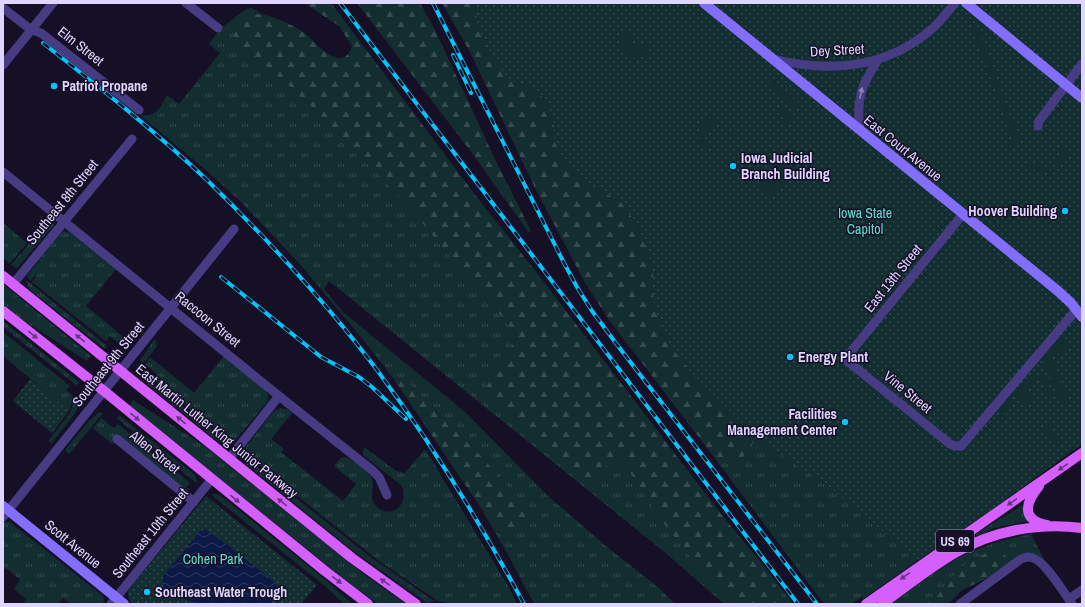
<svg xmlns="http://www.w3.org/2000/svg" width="1085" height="607" font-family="'Archivo Narrow',sans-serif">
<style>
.grass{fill:url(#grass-tufts)}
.forest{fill:url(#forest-firs)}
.park{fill:url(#park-dots)}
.garden{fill:#132e30}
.water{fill:url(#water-waves)}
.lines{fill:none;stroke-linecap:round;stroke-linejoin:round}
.street{stroke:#473c84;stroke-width:9}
.secondary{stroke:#836efc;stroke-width:10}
.primary{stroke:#d45ffc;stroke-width:10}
.rail-casing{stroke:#05c4fb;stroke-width:4}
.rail{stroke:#161026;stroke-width:2.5;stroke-dasharray:8;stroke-linecap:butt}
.oneway{fill:#8b81bb}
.oneway2{fill:#6b3486}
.poi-dot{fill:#05c4fb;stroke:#161026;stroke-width:1.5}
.labels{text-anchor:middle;stroke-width:3;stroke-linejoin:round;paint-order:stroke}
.shield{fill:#161026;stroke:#a39abd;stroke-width:1}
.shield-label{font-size:13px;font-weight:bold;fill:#dfd5fe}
.street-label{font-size:14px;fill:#dfd5fe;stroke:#161026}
.poi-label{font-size:14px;font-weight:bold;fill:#dfd5fe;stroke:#161026;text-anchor:start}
.park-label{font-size:14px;fill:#62dece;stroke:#161026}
</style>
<defs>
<pattern id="grass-tufts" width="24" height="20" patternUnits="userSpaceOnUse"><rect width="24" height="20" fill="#132e30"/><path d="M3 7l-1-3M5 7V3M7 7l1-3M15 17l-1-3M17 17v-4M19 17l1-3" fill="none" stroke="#354b4f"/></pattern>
<pattern id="forest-firs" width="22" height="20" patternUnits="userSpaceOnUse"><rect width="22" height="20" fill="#132e30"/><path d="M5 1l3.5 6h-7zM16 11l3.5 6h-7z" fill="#354b4f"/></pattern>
<pattern id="park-dots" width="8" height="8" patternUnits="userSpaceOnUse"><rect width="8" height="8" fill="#132e30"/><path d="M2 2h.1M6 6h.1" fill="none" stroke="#354b4f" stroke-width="1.8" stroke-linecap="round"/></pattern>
<pattern id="water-waves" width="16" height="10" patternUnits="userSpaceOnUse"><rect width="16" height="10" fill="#0b1944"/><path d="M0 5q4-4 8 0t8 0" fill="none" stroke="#2e3a60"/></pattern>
</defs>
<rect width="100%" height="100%" fill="#161026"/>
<path class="grass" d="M 251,8 L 263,14 L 255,13 L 237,41 L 289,86 L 331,125 L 406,203 L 438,242 L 518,336 L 487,386 L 610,462 L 617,457 L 623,462 L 662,521 L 734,604 L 724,604 L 667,554 L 329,281 L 324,289 L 343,312 L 465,412 L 548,496 L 606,546 L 660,589 L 675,604 L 534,604 L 507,553 L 481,508 L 507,527 L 512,492 L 483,458 L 406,381 L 393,378 L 366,343 L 299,263 L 241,202 L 206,170 L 140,115 C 157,117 160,108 167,95 L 179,104 L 220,53 L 209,44 L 221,28 L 246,9 Z
M 49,220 L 54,225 L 19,266 L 16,268 L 11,265 Z
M 3,223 L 27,243 L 10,263 L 3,258 Z
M 62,231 L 69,232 L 116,269 L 86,306 L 127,340 L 123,346 L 110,336 L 106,341 L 32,282 L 36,277 L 34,276 L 31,281 L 27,276 Z
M 26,281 L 29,282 L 107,346 L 105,349 L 30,290 Z
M 3,284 L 91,356 L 87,361 L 18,317 L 3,304 Z
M 3,321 L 79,382 L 76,385 L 3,327 Z
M 3,332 L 70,386 L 66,390 L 74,397 L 69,411 L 3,356 Z
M 155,339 L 157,346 L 144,363 L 140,360 Z
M 224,356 L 264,389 L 268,395 L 268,401 L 233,443 L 153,380 L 157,374 L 145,364 L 150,357 L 194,393 Z
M 148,379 L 152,381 L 229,444 L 225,444 L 219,442 L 145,382 Z
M 80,396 L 83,399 L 73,416 L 51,444 L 49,440 L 70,413 L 75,397 L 78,399 Z
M 133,400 L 203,445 L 365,575 L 406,604 L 379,604 L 353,586 L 129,406 Z
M 281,408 L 289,410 L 292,413 L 271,439 L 284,449 L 281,452 L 343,501 L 356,484 L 334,466 L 341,458 L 346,457 C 355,462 368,469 372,479 C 375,488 368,499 376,506 C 391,521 411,504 401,485 L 363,455 L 364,447 L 396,471 L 405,473 L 425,449 L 508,586 L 517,604 L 453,604 L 438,601 L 379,561 L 247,456 L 243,451 L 244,449 L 274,411 Z
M 99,412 L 103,413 L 69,454 L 65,450 L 87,423 Z
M 119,415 L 194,474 L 198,483 L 194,481 L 120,421 L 117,418 Z
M 101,418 L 114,428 L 118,424 L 190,483 L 185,489 L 119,436 L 112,444 L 93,428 Z
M 757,437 L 832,489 L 1082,444 L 863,599 L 862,597 L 851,604 L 824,604 L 714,457 L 727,460 L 743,457 Z
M 243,456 L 369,556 L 434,601 L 427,603 L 355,552 L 246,464 Z
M 212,494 L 217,494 L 221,496 L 327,581 L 352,604 L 344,604 L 325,586 L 214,497 Z
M 1023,505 L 1028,521 L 994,528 L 977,536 L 976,534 Z
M 5,522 L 10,522 L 103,596 L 104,601 L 102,604 L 71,604 L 63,598 L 58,604 L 23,604 L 26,599 L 14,589 L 20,580 L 10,571 L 3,567 L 3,525 Z
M 1031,534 L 1045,561 L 1038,555 L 1032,554 L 986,579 L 1002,564 L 995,548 L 959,568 L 937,596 L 926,604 L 892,604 C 913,588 934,571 958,558 C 981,546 1006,539 1031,534 Z
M 764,566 L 793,604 L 786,604 Z"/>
<path class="forest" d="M 304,3 L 331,3 L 479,200 L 537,273 L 721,514 L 764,566 L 786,604 L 734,604 L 691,558 L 662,521 L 623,462 L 617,457 L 594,478 L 584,479 L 491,404 L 485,395 L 487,386 L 518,336 L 438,242 L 406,203 L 331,125 L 289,86 L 237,41 L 233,34 L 233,25 C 237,21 240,18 245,16 C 261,9 289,23 303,32 C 314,40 324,55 337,58 C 346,60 350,52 352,46 L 339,26 Z
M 357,3 L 420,3 L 434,28 L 494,157 L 531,231 L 529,232 L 527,230 L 475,157 Z
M 442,3 L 476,3 L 475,8 L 509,81 L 524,85 L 538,91 L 548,104 L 554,125 L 554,141 L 579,175 L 593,186 L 621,202 L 638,226 L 653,267 L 653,295 L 690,371 L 757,437 L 743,457 L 727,460 L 714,457 L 609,320 L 585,283 L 535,188 L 471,54 Z
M 393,378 L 406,381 L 483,458 L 512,492 L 534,513 L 529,525 L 518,530 L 507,527 L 481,508 Z
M 995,548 L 1007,557 L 1002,564 L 986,579 L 962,590 L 948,604 L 926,604 L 937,596 L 959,568 Z"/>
<path class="park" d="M 476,3 L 1082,3 L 1082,444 L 987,513 L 918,560 L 832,489 L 757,437 L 690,371 L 672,348 L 657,315 L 653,295 L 653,267 L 638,226 L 621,202 L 593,186 L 579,175 L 565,162 L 554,141 L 554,125 L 548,104 L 538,91 L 524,85 L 509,81 C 498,64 470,23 476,3 Z
M 30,379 L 69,411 L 52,433 L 13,401 Z
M 206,496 L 317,585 L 301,604 L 133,604 C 128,600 127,595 129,589 Z"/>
<path class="garden" d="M 971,27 L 981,35 L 1010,114 L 1004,112 Z
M 631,33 L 633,34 L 631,39 L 634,43 L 648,46 L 647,54 L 635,59 L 626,52 L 623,52 L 619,47 L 619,38 L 622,34 Z
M 770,81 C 783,86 792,95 801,105 L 795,109 L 785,97 L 768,87 Z
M 784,107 L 793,120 L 786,123 L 779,112 Z
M 1003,115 L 1012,117 L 1021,142 L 1007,147 L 1007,143 L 1013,141 Z
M 709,118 L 715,118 L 737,136 L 735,138 L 715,122 L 702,137 L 706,141 L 705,142 L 708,145 L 707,147 L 700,147 C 696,135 698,126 709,118 Z
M 1062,146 L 1069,154 L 1062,162 L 1061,167 L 1057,169 L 1057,161 L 1060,160 Z
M 754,149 L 773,164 L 778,167 L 784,165 L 785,157 L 777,151 L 783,151 L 790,157 L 790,167 L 792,175 L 772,197 L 757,185 L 772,169 L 751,152 Z
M 1028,161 L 1029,162 L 1032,161 L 1040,167 L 1045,166 L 1051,171 L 1045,173 L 1042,171 L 1038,173 L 1027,164 L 1013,182 L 1023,191 L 1022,192 L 1010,183 Z
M 1063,336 L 1069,349 L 1051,357 L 1070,401 L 1062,404 L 1042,361 Z
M 1043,373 L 1054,398 L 1052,399 L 1036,376 Z
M 1034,377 L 1037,382 L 1025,391 L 1032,400 L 1024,406 L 1016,396 C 1019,385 1025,381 1034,377 Z
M 1008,399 L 1011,401 L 1004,419 L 1000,417 L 1003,413 L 997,408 Z
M 1049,424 L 1061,440 C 1051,448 1046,437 1041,430 Z"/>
<path class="water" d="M 205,530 L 213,534 L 271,579 L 277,586 L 278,592 L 270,604 L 197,604 L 166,591 L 162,582 L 164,575 L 200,531 Z"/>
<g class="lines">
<path class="street" d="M 186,3 L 218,28
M 3,8 L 30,29 L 41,33 L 139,110
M 773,59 C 831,73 887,69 933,28 C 941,21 948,11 955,3
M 3,65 L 53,3
M 1038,126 L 1039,121 L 1082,64
M 860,130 C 856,100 861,85 878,60
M 3,172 L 279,396 L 372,470 L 379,477 L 387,495
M 963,214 L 845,359 L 950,444 L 954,446 L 961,446 L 1076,310
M 13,284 L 132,139
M 117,439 L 194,502
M 229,459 L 279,396
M 3,517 L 234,229
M 1069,599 L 1082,590
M 111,604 L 211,480
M 960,604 L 1021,559 C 1025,557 1029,556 1033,558 C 1045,561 1064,593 1072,604"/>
<path class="secondary" d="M 704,3 L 1058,291 L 1071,303 L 1082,317
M 966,3 L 1082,98
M 3,506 L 124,604"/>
<path class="primary" d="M 3,276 L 352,558 L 416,604
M 3,311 L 104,391 L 325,571 L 368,604
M 1039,486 C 1025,503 1021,520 1047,525
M 866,604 L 1082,453
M 882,604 C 906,587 929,568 955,553 C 992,531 1039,522 1082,528"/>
<g class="rail-casing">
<path id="rail" d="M 340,3 L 798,604
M 433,3 L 564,263 L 577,287 L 592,311 L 618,346 L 817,604
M 43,43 C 99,87 155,131 207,180 C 267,239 326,302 377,370 C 432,444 480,522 524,604
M 453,55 L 471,93
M 221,277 L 321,357 L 359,377 L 372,387 L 406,419"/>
</g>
<use href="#rail" class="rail"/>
</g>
<defs><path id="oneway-solid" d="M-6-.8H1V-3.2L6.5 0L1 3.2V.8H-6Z"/></defs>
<use class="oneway" href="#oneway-solid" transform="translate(861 93) rotate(-78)"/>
<g class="oneway2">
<use href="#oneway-solid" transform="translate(33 335) rotate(39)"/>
<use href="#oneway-solid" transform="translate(80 338) rotate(-141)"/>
<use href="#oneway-solid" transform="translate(135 417) rotate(39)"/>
<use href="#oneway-solid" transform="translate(181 420) rotate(-141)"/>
<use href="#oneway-solid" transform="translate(1063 467) rotate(146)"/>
<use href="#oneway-solid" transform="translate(235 499) rotate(39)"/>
<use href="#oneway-solid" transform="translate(282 502) rotate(-141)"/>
<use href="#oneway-solid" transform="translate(1012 502) rotate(145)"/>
<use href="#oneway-solid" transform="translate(905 576) rotate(145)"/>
<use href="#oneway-solid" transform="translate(337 580) rotate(37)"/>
<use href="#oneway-solid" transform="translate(385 582) rotate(-145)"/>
</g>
<g class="poi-dot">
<circle cx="54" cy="86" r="4"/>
<circle cx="733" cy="166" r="4"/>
<circle cx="1065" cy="211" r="4"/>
<circle cx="790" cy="357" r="4"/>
<circle cx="845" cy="422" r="4"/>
<circle cx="147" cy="592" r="4"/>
</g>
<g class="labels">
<rect class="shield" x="936" y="530" width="38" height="22" rx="3"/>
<g class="shield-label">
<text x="955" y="546">US 69</text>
</g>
<g class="street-label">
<text transform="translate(81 46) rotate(38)" y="5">Elm Street</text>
<text transform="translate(837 50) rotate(-3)" y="5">Dey Street</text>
<text transform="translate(903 148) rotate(39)" y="5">East Court Avenue</text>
<text transform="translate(62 202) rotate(-51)" y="5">Southeast 8th Street</text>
<text transform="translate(893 278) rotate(-51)" y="5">East 13th Street</text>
<text transform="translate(208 319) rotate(39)" y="5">Raccoon Street</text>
<text transform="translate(108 364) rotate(-51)" y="5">Southeast 9th Street</text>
<text transform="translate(908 392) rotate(39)" y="5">Vine Street</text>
<text transform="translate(217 431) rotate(39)" y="5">East Martin Luther King Junior Parkway</text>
<text transform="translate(155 452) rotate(39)" y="5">Allen Street</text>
<text transform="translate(150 533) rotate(-51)" y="5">Southeast 10th Street</text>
<text transform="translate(73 544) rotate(39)" y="5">Scott Avenue</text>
</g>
<g class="poi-label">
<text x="62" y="91">Patriot Propane</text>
<text x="741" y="163">Iowa Judicial<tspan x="741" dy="16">Branch Building</tspan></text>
<text x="1057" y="216" text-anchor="end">Hoover Building</text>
<text x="798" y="362">Energy Plant</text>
<text x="837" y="419" text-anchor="end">Facilities<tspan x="837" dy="16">Management Center</tspan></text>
<text x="155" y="597">Southeast Water Trough</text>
</g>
<g class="park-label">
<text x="865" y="218">Iowa State<tspan x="865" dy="16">Capitol</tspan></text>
<text x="213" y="564">Cohen Park</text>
</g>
</g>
<rect width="1085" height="607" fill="none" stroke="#dfd5fe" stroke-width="8"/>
</svg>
